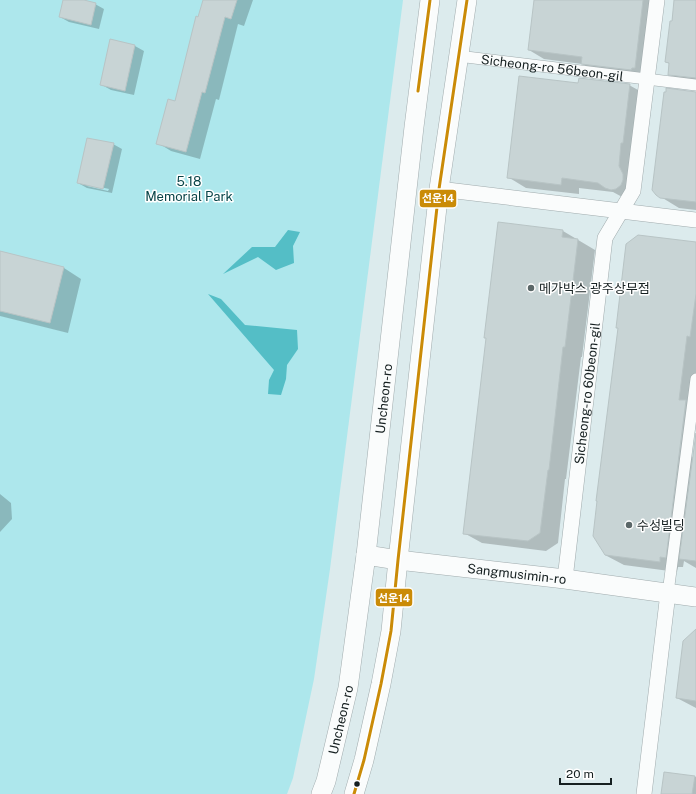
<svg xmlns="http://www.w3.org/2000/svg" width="696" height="794" font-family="'Public Sans','Noto Sans KR',sans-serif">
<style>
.green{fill:#ade7ec}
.water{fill:#54bec6}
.shadow{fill:#0003;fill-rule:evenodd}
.building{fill:#c8d4d5;stroke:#b8c4c5}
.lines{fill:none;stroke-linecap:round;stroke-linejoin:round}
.pedestrian-casing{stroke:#a0abad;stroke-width:12}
.minor-casing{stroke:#a0abad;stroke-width:16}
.tertiary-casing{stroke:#a0abad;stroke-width:20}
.pedestrian{stroke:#fafcfc;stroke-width:11}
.minor{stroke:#fafcfc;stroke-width:15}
.tertiary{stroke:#fafcfc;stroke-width:19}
.bus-1-casing{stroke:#fff;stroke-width:6}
.bus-1{stroke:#ca8b07;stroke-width:3}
.poi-dot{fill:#5b6768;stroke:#fff;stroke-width:1.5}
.bus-dot{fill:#162021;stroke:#fff;stroke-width:1.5}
.labels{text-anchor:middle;stroke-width:3;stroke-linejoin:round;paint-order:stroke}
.street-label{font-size:13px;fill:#162021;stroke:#fff}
.park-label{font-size:13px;fill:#084448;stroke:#fff}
.poi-label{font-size:13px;fill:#162021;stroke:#fff;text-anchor:start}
.line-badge{stroke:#fff;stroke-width:1.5}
.badge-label{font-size:11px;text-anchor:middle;font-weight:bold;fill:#fff}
</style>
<rect width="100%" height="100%" fill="#dcebed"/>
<path class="green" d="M 0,0 L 403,0 L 330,569 L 314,679 L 293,778 L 287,794 L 0,794 Z"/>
<path class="water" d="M 288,230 L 300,232 L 293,246 L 294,263 L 276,270 L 258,257 L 223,274 L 252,247 L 275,247 Z
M 208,294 L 221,299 L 245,325 L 297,330 L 298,349 L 287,365 L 286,379 L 281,395 L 268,394 L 269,380 L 274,370 Z"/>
<path class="shadow" d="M 64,0 L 79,0 L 95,4 L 104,9 L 99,29 L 69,22 L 60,17 Z
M 204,0 L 253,0 L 244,26 L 238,24 L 219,100 L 216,99 L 200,159 L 171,151 L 158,143 L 175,102 Z
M 535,0 L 661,0 L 650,76 L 597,72 L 582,64 L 544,59 L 529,50 Z
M 675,0 L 696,0 L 696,85 L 687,84 L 669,74 L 670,64 L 666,62 Z
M 111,41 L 135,46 L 144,51 L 134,95 L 111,90 L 102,85 Z
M 579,84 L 629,85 L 647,95 L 624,198 L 613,192 L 579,188 L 579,194 L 526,188 L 508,177 Z
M 696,93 L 696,210 L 679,208 L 661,197 Z
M 113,144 L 122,149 L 112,193 L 87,188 L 78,183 ZM 87,184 L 109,189 L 108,191 L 87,186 Z
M 563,231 L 595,250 L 582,357 L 581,357 L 566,479 L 565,479 L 558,543 L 546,551 L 482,543 L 464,533 Z
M 696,244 L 696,412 L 690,456 L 694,458 L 696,452 L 696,568 L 684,561 L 683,567 L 678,567 L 677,572 L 624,565 L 605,555 Z
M 0,252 L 64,268 L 81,279 L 68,333 L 0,316 Z
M 0,494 L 11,503 L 12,519 L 0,532 Z
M 696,636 L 696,708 L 677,698 Z
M 665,773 L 696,777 L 696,794 L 662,794 Z"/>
<path class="building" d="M 63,0 L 84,0 L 96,3 L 91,25 L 59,17 Z
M 203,0 L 237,0 L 231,19 L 225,17 L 205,93 L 202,92 L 186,152 L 156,144 L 168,99 L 175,101 L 196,16 L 198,17 Z
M 534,0 L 643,0 L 635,68 L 632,68 L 631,70 L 581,64 L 582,57 L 528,50 Z
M 674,0 L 696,0 L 696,78 L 668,75 L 669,63 L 665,62 L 670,21 L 672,21 Z
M 110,39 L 135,45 L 125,91 L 100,85 Z
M 519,76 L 578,83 L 579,78 L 630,84 L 623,143 L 621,143 L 619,166 L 623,174 L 623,180 L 621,185 L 616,189 L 611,190 L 605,188 L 598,183 L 562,178 L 561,185 L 507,178 Z
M 666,88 L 696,92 L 696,202 L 660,198 L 656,195 L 652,190 L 664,92 L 666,92 Z
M 87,138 L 114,143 L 103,189 L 77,183 Z
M 498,222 L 563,230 L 562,237 L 578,239 L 565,347 L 563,347 L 549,470 L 548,470 L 540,533 L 528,541 L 463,534 L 486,338 L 484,338 Z
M 638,235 L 696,242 L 696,294 L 690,337 L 687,336 L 679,400 L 686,400 L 666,558 L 660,557 L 660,562 L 605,555 L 593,536 L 597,501 L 596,501 L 618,328 L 616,328 L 626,244 Z
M 0,251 L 64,267 L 50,323 L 0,311 Z
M 696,433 L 696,561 L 679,559 Z
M 696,629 L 696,701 L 676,698 L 683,641 Z
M 664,772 L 695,776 L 692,794 L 661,794 Z"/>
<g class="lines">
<g class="pedestrian-casing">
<g id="pedestrian">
<path id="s1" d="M 458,56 L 696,85"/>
<path d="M 668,593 L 696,379"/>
</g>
</g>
<g class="minor-casing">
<g id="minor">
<path d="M 439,189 L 696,220"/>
<path id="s2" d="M 565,579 L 605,238 L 633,191 L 657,0"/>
<path d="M 644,794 L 668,593"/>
</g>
</g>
<g class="tertiary-casing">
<g id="tertiary">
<path id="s3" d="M 366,555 L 398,560 L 565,579 L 696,597"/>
<path id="s4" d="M 321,794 L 326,781 L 348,688 L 366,555 L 414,127 L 430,0"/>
<path d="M 354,794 L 364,760 L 381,684 L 391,631 L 398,560 L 439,189 L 467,0"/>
</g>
</g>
<use href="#pedestrian" class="pedestrian"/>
<use href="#minor" class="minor"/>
<use href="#tertiary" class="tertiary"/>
<g class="bus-1-casing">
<path id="bus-1" d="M 418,91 L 430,0
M 354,794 L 364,760 L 381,684 L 391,631 L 398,560 L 439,189 L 467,0"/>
</g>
<use href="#bus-1" class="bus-1"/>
</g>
<g class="poi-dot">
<circle cx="531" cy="288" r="4"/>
<circle cx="629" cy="525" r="4"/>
</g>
<circle class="bus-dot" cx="357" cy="784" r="3.5"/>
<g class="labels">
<g class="street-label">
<text dy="5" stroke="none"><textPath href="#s1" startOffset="95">Sicheong-ro 56beon-gil</textPath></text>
<text dy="5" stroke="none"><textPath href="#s2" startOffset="187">Sicheong-ro 60beon-gil</textPath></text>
<text dy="5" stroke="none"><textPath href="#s4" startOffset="401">Uncheon-ro</textPath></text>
<text dy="5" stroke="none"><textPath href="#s3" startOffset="152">Sangmusimin-ro</textPath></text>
<text dy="5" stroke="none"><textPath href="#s4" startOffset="77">Uncheon-ro</textPath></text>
</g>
<g class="park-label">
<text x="189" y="186">5.18<tspan x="189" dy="15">Memorial Park</tspan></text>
</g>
<g class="poi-label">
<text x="539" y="293">메가박스 광주상무점</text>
<text x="637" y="530">수성빌딩</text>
</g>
</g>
<g class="line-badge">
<rect x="419" y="189" width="38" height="19" rx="4" fill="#ca8b07"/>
<rect x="375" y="588" width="38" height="19" rx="4" fill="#ca8b07"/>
</g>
<g class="badge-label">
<text x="438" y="202">선운14</text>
<text x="394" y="602">선운14</text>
</g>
<path d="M560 778v6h51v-6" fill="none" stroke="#162021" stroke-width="2"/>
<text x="566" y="778" font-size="12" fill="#162021" stroke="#ffffff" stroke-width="3" paint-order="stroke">20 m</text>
</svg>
